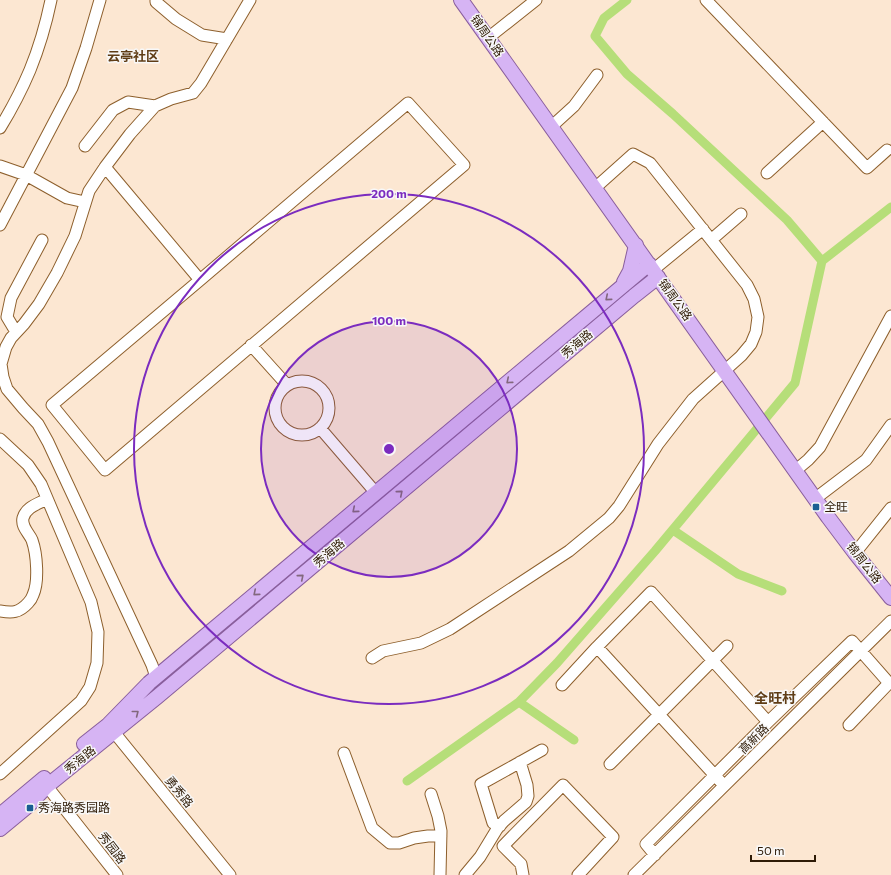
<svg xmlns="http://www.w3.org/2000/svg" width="891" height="875" font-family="Commissioner,'Noto Sans SC',sans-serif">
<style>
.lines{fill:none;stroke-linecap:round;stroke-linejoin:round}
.canal{stroke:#b6de79;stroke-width:9}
.minor-casing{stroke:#8d5f2c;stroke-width:13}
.major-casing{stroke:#895e9c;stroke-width:16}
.minor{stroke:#fff;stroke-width:11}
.major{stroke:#d6b4f4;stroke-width:14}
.oneway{stroke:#82687d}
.ring{fill:none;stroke:#7b2cbf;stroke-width:2}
.poi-dot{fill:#1a5e93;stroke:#f8f8f8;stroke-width:1.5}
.labels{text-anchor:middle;stroke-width:3;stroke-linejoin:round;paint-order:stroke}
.street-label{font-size:12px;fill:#2e1b06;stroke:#f8f8f8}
.poi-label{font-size:12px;fill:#2e1b06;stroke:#f8f8f8;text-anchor:start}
.neighbourhood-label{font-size:13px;font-weight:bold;fill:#5f3d16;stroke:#f8f8f8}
.quarter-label{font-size:14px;font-weight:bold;fill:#5f3d16;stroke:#f8f8f8}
.centre{fill:#7b2cbf;stroke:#f8f8f8;stroke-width:2}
.ring-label{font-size:12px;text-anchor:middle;font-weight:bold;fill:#7b2cbf;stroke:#f8f8f8;stroke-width:3;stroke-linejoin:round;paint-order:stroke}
</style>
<rect width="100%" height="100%" fill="#fce7d2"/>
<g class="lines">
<path class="canal" d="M 627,0 L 604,18 L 595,36 L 627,74 L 673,114 L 787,220 L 822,261
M 673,530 L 738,574 L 782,591
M 519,702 L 574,740
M 407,781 L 519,702 L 557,663 L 655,551 L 795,383 L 822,261 L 891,207"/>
<g class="minor-casing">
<path id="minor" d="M 156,0 L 156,2 L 176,19 L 202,35 L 227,39
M 706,0 L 867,168 L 887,150
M 488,38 L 536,0
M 551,127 L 574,106 L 597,75
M 0,128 C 11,110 22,89 30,70 C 39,48 46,24 51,0
M 85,146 L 113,110 L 128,102 L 155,106
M 0,166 L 26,175 L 67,198 L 85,202
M 105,167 L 200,280 L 52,405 L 105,470 L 464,165 L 408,103 L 200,280
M 767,173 L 823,122
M 0,225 L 72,88 L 86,48 L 100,0
M 711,240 L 741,214
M 653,270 L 703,229
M 16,332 L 7,317 L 11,298 L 42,240
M 251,345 L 287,385
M275 408a27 27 0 1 1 54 0a27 27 0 1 1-54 0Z
M 320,428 L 376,493
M 0,439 L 28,465 L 41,484 L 91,602 L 98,632 L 97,663 L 90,687 L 81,701 L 0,774
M 796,470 L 808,460 L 820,447 L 891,316
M 816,498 L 866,460 L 891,425
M 855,553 L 891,508
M 0,611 C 12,613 19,613 28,603 C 30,601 32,598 33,595 C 39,582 37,554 32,540 C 29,533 21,527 23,518 C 26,507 38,504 47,499
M 597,647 L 720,781
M 372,658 L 383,651 L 421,643 L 450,629 L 569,551 L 609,518 L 619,506 L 658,444 L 693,399 L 741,356 L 751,344 L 756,332 L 758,317 L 754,299 L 747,285 L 650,163 L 633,154 L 595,188
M 156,677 L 152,665 L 48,442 L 38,424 L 23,408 L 7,389 L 3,377 L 1,364 L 6,347 L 11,338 L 24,324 L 39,304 L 57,273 L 75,236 L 89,191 L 105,167 L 130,134 L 155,106 L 171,99 L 193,93 L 201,83 L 250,0
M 562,685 L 597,647 L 651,592 L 768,722
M 109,726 L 230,875
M 344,753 L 372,828 L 390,843 L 399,843 L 414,838 L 428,836 L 441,836
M 610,764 L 727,646
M 42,780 L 117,875
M 431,794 L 438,816 L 441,831 L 440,875
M 500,826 L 493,823 L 481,784 L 542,750
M 655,855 L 646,844 L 768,722 L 852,641 L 889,683 L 849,725
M 465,875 L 480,857 L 497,829 L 504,821 L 526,802 L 528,796 L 527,785 L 520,762
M 523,875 L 521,864 L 503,846 L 563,785 L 613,837 L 578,875
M 634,875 L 891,621"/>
</g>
<g class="major-casing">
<path id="major" d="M 461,0 L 828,517 L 855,553 L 891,598
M 624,282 L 630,271 L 636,245
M 84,744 L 108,725 L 149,683 L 649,264
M 0,815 L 44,778
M 0,829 L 29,805 L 47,786 L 157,697 L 634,296 L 658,277"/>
</g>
<use href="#minor" class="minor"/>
<use href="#major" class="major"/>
</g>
<defs><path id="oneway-chevron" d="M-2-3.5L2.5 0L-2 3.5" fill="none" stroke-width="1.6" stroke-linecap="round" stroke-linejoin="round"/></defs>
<g class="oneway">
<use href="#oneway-chevron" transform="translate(608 298) rotate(140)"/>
<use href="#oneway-chevron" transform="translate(509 381) rotate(140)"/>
<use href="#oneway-chevron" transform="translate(400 493) rotate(-40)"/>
<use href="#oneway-chevron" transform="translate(355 510) rotate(140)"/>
<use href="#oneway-chevron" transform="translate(301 577) rotate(-40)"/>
<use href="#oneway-chevron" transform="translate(256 593) rotate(140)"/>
<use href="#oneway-chevron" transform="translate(136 713) rotate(-38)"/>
</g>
<circle cx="389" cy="449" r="128" fill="#7b2cbf" fill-opacity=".12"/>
<g class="ring">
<circle cx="389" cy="449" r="128"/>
<circle cx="389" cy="449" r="255"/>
</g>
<g class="poi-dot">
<rect x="812" y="503" width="8" height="8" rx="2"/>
<rect x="26" y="804" width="8" height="8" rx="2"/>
</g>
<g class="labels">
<g class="street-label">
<text transform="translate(487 36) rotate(55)" y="4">锦周公路</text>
<text transform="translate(675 300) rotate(54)" y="4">锦周公路</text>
<text transform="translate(577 344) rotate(-40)" y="4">秀海路</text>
<text transform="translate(329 553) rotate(-40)" y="4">秀海路</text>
<text transform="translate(864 563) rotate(52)" y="4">锦周公路</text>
<text transform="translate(754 739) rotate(-45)" y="4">高新路</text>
<text transform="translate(80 760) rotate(-39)" y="4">秀海路</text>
<text transform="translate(179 792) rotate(51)" y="4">勇秀路</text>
<text transform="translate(112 848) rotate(52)" y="4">秀园路</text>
</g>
<g class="poi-label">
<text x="824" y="511">全旺</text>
<text x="38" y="812">秀海路秀园路</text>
</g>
<g class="neighbourhood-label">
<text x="133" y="61">云亭社区</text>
</g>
<g class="quarter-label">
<text x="775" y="703">全旺村</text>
</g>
</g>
<circle cx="389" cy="449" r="6" class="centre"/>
<g class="ring-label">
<text x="389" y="198">200 m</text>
<text x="389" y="325">100 m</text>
</g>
<path d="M751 855v6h64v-6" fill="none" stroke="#2e1b06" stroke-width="2"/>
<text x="757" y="855" font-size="12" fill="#2e1b06" stroke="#f8f8f8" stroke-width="3" paint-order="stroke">50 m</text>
</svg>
